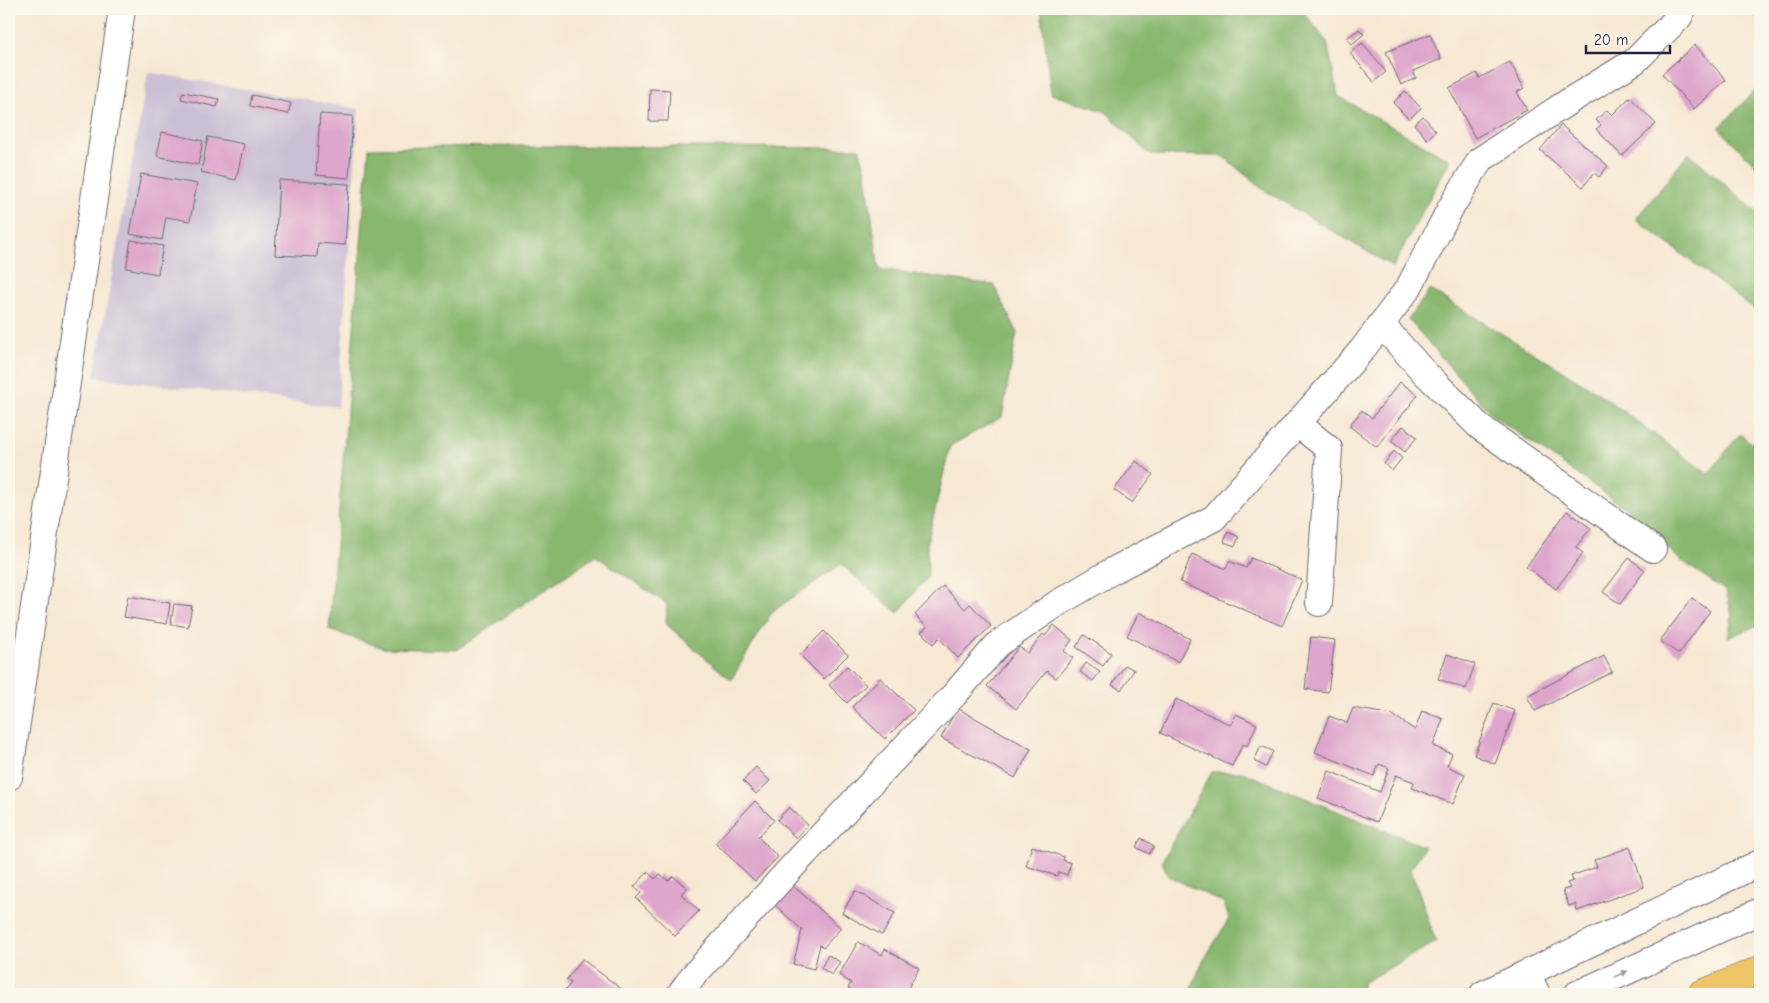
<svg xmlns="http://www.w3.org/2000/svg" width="1769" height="1003" font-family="'Comic Neue',sans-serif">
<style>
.industrial{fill:#cbbfd5}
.forest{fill:#89b770;stroke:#566c56}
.building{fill:#dea6cc}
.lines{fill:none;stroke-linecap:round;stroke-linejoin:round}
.street-casing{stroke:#6d6770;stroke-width:28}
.primary-casing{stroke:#6d6770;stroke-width:29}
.street{stroke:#fff;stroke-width:26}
.primary{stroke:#eec469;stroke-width:28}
.oneway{fill:#9c9ca7}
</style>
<rect width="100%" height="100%" fill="#fbf7ec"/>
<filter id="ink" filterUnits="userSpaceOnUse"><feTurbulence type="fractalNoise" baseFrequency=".02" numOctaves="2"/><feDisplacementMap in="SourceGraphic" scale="10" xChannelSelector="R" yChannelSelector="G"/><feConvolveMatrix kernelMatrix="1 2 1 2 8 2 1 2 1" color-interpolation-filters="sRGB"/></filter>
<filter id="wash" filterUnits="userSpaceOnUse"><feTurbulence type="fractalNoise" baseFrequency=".0096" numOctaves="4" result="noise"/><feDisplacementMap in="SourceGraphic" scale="20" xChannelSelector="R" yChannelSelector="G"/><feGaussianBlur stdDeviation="1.12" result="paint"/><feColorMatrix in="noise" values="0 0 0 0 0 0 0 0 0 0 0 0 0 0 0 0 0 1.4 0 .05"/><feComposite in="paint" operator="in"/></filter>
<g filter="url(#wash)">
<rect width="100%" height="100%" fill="#f7e8d3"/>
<path class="industrial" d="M 148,72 L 359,109 L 338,407 L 94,377 Z"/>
<path class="forest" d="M 1041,9 L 1301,9 L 1327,42 L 1338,96 L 1450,160 L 1393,267 L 1261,188 L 1223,156 L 1150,155 L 1106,112 L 1051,94 Z
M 1760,85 L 1760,170 L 1719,128 Z
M 520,146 L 859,148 L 865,168 L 879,269 L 994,285 L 1017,332 L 1002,417 L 950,446 L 927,544 L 928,576 L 898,613 L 841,564 L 772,612 L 731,680 L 666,624 L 667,604 L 596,556 L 542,591 L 457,650 L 384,648 L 329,630 L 369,148 Z
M 1689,153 L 1760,215 L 1760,314 L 1636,219 Z
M 1430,290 L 1594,390 L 1708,474 L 1740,434 L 1760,450 L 1760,624 L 1728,638 L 1732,616 L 1726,591 L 1679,559 L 1627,509 L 1492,415 L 1408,319 Z
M 1212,772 L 1242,772 L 1425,847 L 1411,869 L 1436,942 L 1362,983 L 1362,994 L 1189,994 L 1202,963 L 1229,919 L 1224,903 L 1168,876 L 1162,861 Z"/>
<g id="blocks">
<path class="building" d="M 1359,29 L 1364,34 L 1352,44 L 1347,38 Z
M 1430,34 L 1441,59 L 1413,71 L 1416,78 L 1401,85 L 1386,52 Z
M 1362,43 L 1386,72 L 1374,82 L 1350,53 Z
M 1695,45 L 1726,80 L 1694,109 L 1662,74 Z
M 1510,62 L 1524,88 L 1517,92 L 1527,110 L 1475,138 L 1449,88 L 1477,73 L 1479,78 Z
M 650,89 L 670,90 L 668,121 L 649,121 Z
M 1405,91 L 1421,108 L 1409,119 L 1393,103 Z
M 183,92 L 219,99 L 217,107 L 181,99 Z
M 252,95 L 291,103 L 288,114 L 250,106 Z
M 1630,97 L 1656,124 L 1622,156 L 1596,129 L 1601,125 L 1596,120 L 1607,110 L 1612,115 Z
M 320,114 L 353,116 L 349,178 L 316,175 Z
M 1423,116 L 1436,131 L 1427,139 L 1414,124 Z
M 1561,125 L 1608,166 L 1599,177 L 1594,173 L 1583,187 L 1540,150 Z
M 162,132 L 203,141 L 198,165 L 157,156 Z
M 208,137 L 244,144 L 236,180 L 201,172 Z
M 141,174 L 197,184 L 190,221 L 166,217 L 162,240 L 130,234 Z
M 279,180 L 349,184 L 345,245 L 318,243 L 317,257 L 275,255 Z
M 131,240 L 163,246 L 158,274 L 126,268 Z
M 1400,382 L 1418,395 L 1377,447 L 1349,426 L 1362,410 L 1372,418 Z
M 1403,426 L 1417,437 L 1405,452 L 1391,441 Z
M 1394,451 L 1402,458 L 1392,471 L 1384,464 Z
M 1136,461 L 1153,474 L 1132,503 L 1114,490 Z
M 1567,511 L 1591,528 L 1576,547 L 1583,553 L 1556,589 L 1526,567 Z
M 1228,532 L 1239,537 L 1235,546 L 1224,542 Z
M 1192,554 L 1226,569 L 1229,561 L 1246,568 L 1251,558 L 1302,580 L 1282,626 L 1180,582 Z
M 1629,558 L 1645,570 L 1620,604 L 1603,592 Z
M 943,586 L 965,609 L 970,604 L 991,626 L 958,658 L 939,638 L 933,644 L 921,632 L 927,627 L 915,615 Z
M 128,596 L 170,603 L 167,624 L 124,617 Z
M 1692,598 L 1710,611 L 1679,654 L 1660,641 Z
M 174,604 L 192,606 L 188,627 L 171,624 Z
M 1139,612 L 1190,639 L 1178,662 L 1127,636 Z
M 1054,625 L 1072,640 L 1064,651 L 1073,658 L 1056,678 L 1047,671 L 1016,709 L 987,686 L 1019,647 L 1028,653 L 1043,634 L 1045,636 Z
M 824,631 L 848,655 L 824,679 L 800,655 Z
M 1084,635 L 1111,653 L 1103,666 L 1076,647 Z
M 1311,637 L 1335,640 L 1328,692 L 1305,689 Z
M 1447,654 L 1475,664 L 1466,689 L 1438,679 Z
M 1604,656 L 1612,672 L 1535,711 L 1527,696 Z
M 1086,663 L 1100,672 L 1093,681 L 1080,672 Z
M 1125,665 L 1134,670 L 1121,690 L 1112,685 Z
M 847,666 L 866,685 L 847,703 L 829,685 Z
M 880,678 L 914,710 L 885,739 L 852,707 Z
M 1176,699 L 1231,725 L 1236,714 L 1257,724 L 1247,746 L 1243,744 L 1232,766 L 1160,733 Z
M 1494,703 L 1515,711 L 1495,764 L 1474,755 Z
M 957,708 L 1031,749 L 1015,778 L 941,738 Z
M 1353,708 L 1393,715 L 1415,730 L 1422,711 L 1443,719 L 1433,746 L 1452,754 L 1447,766 L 1465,774 L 1453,804 L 1412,788 L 1414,782 L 1396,775 L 1377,822 L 1318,798 L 1329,771 L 1380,792 L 1389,768 L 1379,764 L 1374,776 L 1315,752 L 1329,716 L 1347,723 Z
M 1261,746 L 1273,751 L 1266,767 L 1254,761 Z
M 756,767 L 770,781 L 756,794 L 743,781 Z
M 755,801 L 774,820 L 758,837 L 778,857 L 755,881 L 715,843 Z
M 789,807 L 808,825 L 796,838 L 777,820 Z
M 1141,838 L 1154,846 L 1149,854 L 1136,847 Z
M 1032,846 L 1064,857 L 1063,860 L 1071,863 L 1067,875 L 1059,872 L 1057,876 L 1026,866 Z
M 1630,847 L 1644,887 L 1577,911 L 1575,904 L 1569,906 L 1563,890 L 1570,888 L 1567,883 L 1573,881 L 1571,876 L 1597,867 L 1594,860 Z
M 648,872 L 655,879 L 660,874 L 668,881 L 673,876 L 687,888 L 681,894 L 699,911 L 675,936 L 636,898 L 641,893 L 634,887 Z
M 791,884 L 841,928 L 823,948 L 820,945 L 814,969 L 793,964 L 802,930 L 774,904 Z
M 855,891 L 895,913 L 882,935 L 842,913 Z
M 858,942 L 882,955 L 885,949 L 919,968 L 905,994 L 859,994 L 848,988 L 851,983 L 839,975 Z
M 828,955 L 840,962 L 832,975 L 821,968 Z
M 582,959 L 628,994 L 562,994 L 571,983 L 566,980 Z"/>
</g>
</g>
<g filter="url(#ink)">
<use href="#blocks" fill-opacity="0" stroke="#6d6770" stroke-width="1"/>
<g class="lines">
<g class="street-casing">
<path id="street" d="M 1381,324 L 1423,371 L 1480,427 L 1653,549
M 1298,424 L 1329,449 L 1319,603
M 9,777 L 122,9
M 1527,973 L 1537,994
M 680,994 L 694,975 L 792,867 L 954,695 L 998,644 L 1058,603 L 1114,570 L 1214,518 L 1362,350 L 1409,287 L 1450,209 L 1480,160 L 1571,100 L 1635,61 L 1679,17 L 1683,9
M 1483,994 L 1760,863
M 1577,994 L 1760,911"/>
</g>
<g class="primary-casing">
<path id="primary" d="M 1702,994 L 1760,970"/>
</g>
<use href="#street" class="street"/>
<use href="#primary" class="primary"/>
</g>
<defs><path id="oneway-solid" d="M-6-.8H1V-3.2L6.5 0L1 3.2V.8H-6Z" transform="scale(1.25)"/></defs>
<use class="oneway" href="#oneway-solid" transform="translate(1621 974) rotate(-25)"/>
</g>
<rect width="1769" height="1003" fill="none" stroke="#fbf7ec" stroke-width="30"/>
<path d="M1586 45v8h84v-8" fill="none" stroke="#22223b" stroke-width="2.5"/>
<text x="1594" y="45" font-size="15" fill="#22223b" stroke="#fbf7ec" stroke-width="4" paint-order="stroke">20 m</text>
</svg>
